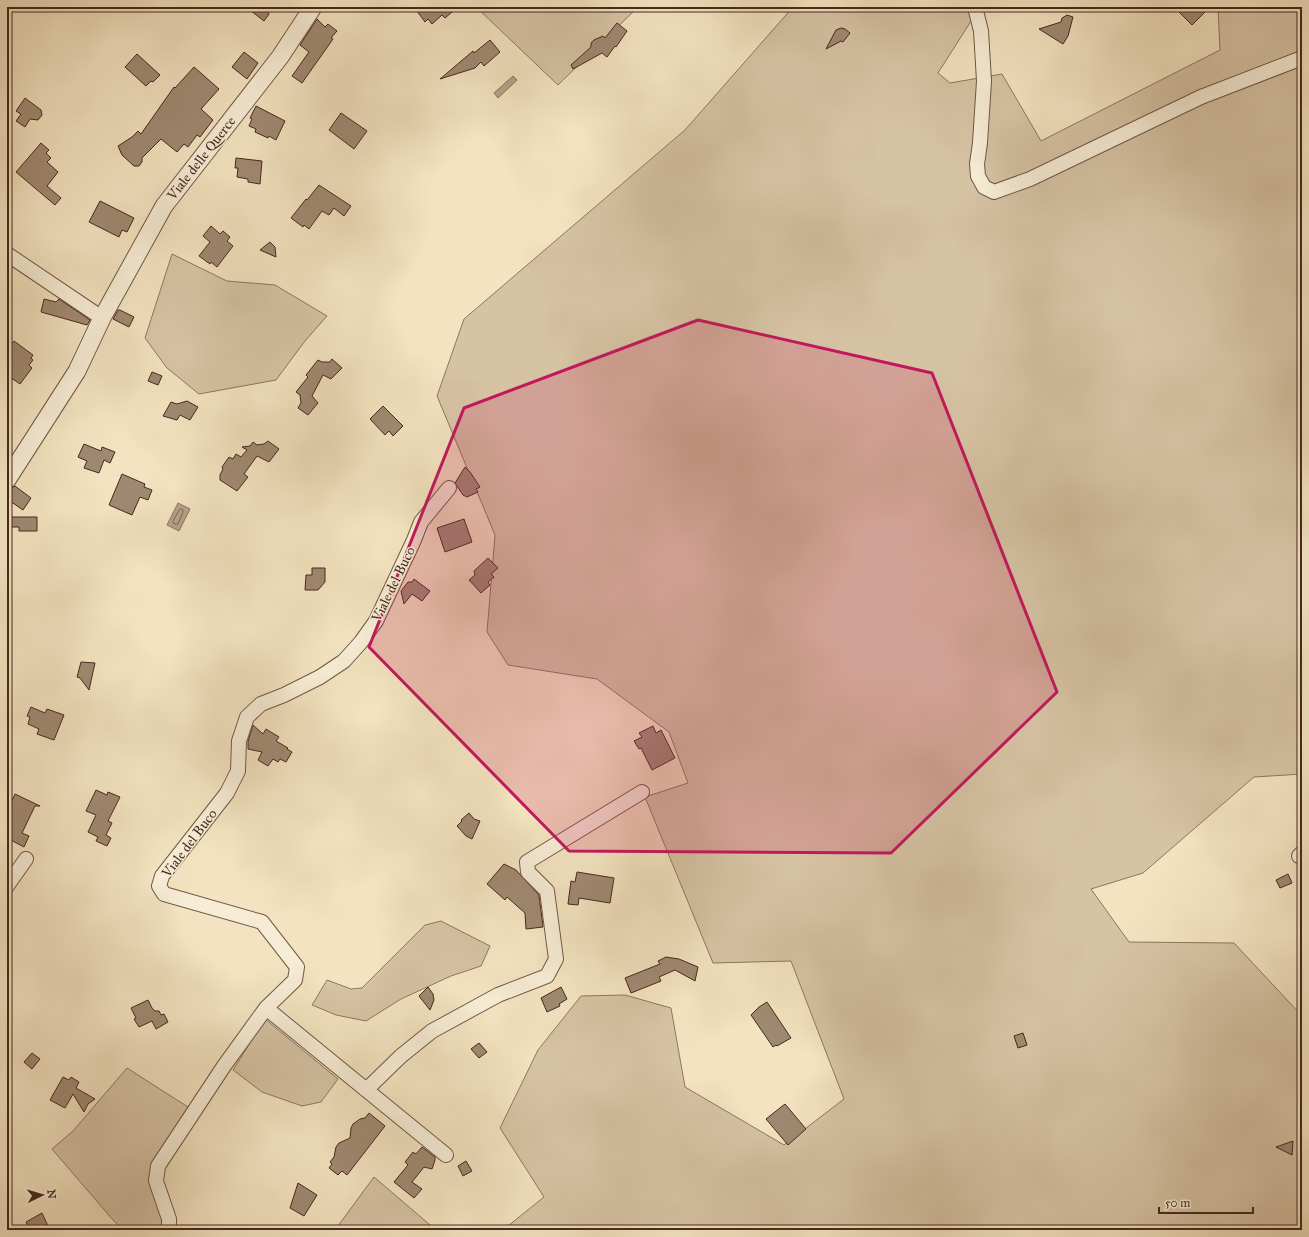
<svg xmlns="http://www.w3.org/2000/svg" width="1309" height="1237" font-family="'IM FELL Great Primer',serif">
<style>
.green{fill:#d6c3a4;stroke:#8e7660}
.water{fill:#b8a389;stroke:#8a725e}
.lines{fill:none;stroke-linecap:round;stroke-linejoin:round}
.shore{stroke:#7f6653;stroke-width:1}
.building{fill:#a08972;stroke:#46281d}
.minor-casing{stroke:#715746;stroke-width:16}
.tertiary-casing{stroke:#715746;stroke-width:19}
.minor{stroke:#f7edd6;stroke-width:14}
.tertiary{stroke:#f7edd6;stroke-width:17}
.marked{fill:#c2185b;fill-opacity:0.2;stroke:#c2185b;stroke-width:3;stroke-linejoin:round}
.labels{text-anchor:middle;stroke-width:3;stroke-linejoin:round;paint-order:stroke}
.street-label{font-size:14px;fill:#46281d;stroke:#f7edd6}
</style>
<rect width="100%" height="100%" fill="#f3e3c0"/>
<filter id="stains"><feTurbulence type="fractalNoise" baseFrequency=".005" numOctaves="4"/><feColorMatrix values="0 0 0 0 .2 0 0 0 0 .09 0 0 0 0 .02 0 0 0 .5 -.17"/></filter>
<radialGradient id="worn" r=".72"><stop offset=".6" stop-color="#630" stop-opacity="0"/><stop offset="1" stop-color="#630" stop-opacity=".3"/></radialGradient>
<path class="green" d="M 476,7 L 638,7 L 558,85 Z
M 793,7 L 980,7 L 938,73 L 950,83 L 1002,74 L 1041,141 L 1220,50 L 1218,7 L 1302,7 L 1302,774 L 1254,777 L 1143,873 L 1091,889 L 1129,942 L 1234,943 L 1302,1016 L 1302,1230 L 503,1230 L 544,1197 L 500,1128 L 538,1050 L 581,996 L 625,995 L 671,1008 L 685,1087 L 784,1145 L 844,1099 L 791,961 L 713,963 L 645,797 L 688,783 L 669,732 L 597,679 L 508,665 L 487,632 L 495,535 L 437,396 L 464,319 L 685,130 Z
M 172,254 L 227,281 L 275,285 L 327,316 L 305,341 L 276,380 L 199,394 L 167,368 L 145,338 Z
M 441,921 L 490,946 L 481,966 L 451,976 L 401,999 L 366,1021 L 336,1015 L 312,1005 L 327,980 L 351,989 L 362,988 L 425,925 Z
M 265,1019 L 338,1079 L 321,1102 L 302,1106 L 262,1092 L 233,1070 Z
M 127,1068 L 188,1107 L 152,1166 L 149,1179 L 163,1223 L 162,1230 L 123,1230 L 113,1220 L 52,1149 L 73,1131 Z
M 374,1177 L 436,1230 L 335,1230 Z"/>
<path class="water" d="M 513,76 L 517,80 L 498,98 L 494,93 Z
M 178,503 L 190,509 L 179,531 L 167,525 Z"/>
<g class="lines">
<path class="shore" d="M 181,509 L 183,510 L 183,512 L 178,524 L 175,524 L 173,523 L 173,521 L 179,510 Z"/>
</g>
<path class="building" d="M 246,7 L 265,7 L 269,14 L 264,21 Z
M 414,7 L 458,7 L 445,18 L 442,15 L 432,24 L 428,19 L 425,22 Z
M 1174,7 L 1210,7 L 1192,25 Z
M 1067,15 L 1073,17 L 1068,36 L 1063,44 L 1039,29 L 1061,22 L 1062,18 Z
M 317,19 L 325,27 L 328,24 L 337,31 L 331,38 L 333,39 L 302,83 L 292,76 L 309,52 L 300,45 Z
M 617,23 L 627,31 L 616,47 L 615,46 L 607,57 L 602,53 L 573,69 L 571,65 L 591,47 L 591,43 L 594,40 L 603,36 L 605,38 Z
M 841,28 L 845,29 L 850,33 L 843,42 L 841,41 L 826,49 L 836,30 Z
M 490,40 L 500,52 L 484,66 L 481,62 L 475,68 L 440,79 L 473,51 L 474,53 Z
M 244,52 L 258,63 L 247,79 L 232,67 Z
M 137,54 L 160,75 L 153,82 L 151,81 L 146,86 L 125,67 Z
M 194,67 L 219,89 L 201,109 L 213,120 L 200,137 L 197,135 L 188,147 L 184,144 L 177,152 L 161,139 L 142,158 L 142,162 L 139,166 L 134,166 L 122,155 L 118,146 L 132,137 L 138,131 L 141,134 L 174,87 L 175,88 Z
M 25,98 L 41,110 L 42,115 L 38,120 L 30,119 L 25,127 L 16,121 L 21,114 L 16,111 Z
M 256,106 L 285,121 L 276,140 L 269,136 L 268,138 L 255,132 L 256,129 L 249,126 L 252,119 L 250,118 Z
M 341,113 L 367,131 L 354,149 L 329,130 Z
M 41,143 L 49,150 L 46,153 L 51,158 L 47,162 L 58,172 L 47,186 L 61,198 L 55,205 L 16,172 Z
M 236,158 L 262,161 L 260,184 L 248,182 L 248,179 L 237,177 L 238,168 L 235,168 Z
M 319,185 L 351,206 L 344,216 L 334,208 L 329,215 L 322,211 L 309,229 L 304,225 L 303,227 L 291,218 L 306,199 L 307,200 Z
M 100,201 L 134,218 L 127,232 L 122,230 L 119,237 L 89,222 Z
M 211,226 L 220,234 L 223,231 L 230,237 L 227,241 L 233,246 L 217,267 L 211,262 L 210,264 L 199,256 L 210,242 L 203,236 Z
M 270,242 L 275,247 L 276,257 L 260,250 Z
M 44,299 L 56,302 L 59,299 L 90,320 L 87,325 L 41,312 Z
M 118,310 L 120,310 L 134,317 L 129,327 L 113,319 Z
M 14,341 L 33,355 L 31,358 L 33,360 L 29,365 L 32,368 L 20,384 L 7,375 L 7,351 Z
M 332,359 L 342,368 L 331,379 L 323,375 L 312,396 L 318,403 L 308,415 L 298,408 L 301,403 L 300,395 L 296,392 L 308,377 L 306,375 L 318,360 L 322,362 L 330,362 Z
M 152,372 L 162,376 L 158,385 L 148,381 Z
M 187,401 L 198,407 L 190,420 L 180,415 L 177,420 L 163,416 L 171,402 L 177,404 Z
M 383,406 L 403,426 L 393,436 L 389,431 L 385,435 L 370,419 Z
M 268,441 L 279,449 L 269,462 L 257,456 L 244,474 L 248,477 L 237,491 L 220,480 L 220,475 L 223,469 L 222,467 L 229,457 L 233,459 L 236,454 L 241,457 L 247,450 L 242,447 L 250,446 L 253,442 L 257,445 L 264,444 Z
M 84,444 L 101,451 L 102,447 L 115,452 L 110,463 L 104,460 L 99,473 L 84,468 L 87,461 L 78,457 Z
M 465,467 L 470,472 L 480,487 L 476,489 L 478,492 L 467,497 L 463,495 L 455,483 Z
M 122,474 L 145,484 L 144,487 L 152,490 L 148,500 L 140,497 L 132,515 L 109,505 Z
M 15,486 L 31,498 L 23,510 L 7,499 L 7,494 L 10,489 Z
M 7,517 L 37,517 L 37,531 L 19,531 L 19,527 L 7,527 Z
M 464,519 L 472,542 L 445,552 L 437,528 Z
M 488,558 L 498,568 L 491,574 L 494,577 L 488,582 L 490,585 L 481,593 L 469,580 L 475,575 L 474,571 Z
M 312,568 L 325,568 L 325,582 L 318,590 L 305,590 L 306,575 L 312,575 Z
M 414,579 L 430,591 L 422,601 L 412,594 L 404,604 L 401,591 L 408,582 L 412,582 Z
M 81,662 L 95,663 L 89,690 L 80,678 L 77,677 Z
M 31,707 L 45,713 L 47,709 L 64,715 L 54,740 L 37,734 L 39,729 L 28,724 L 30,717 L 27,716 Z
M 253,725 L 263,734 L 266,729 L 279,737 L 276,741 L 288,748 L 287,749 L 292,752 L 286,762 L 280,759 L 278,762 L 273,759 L 268,766 L 258,760 L 262,752 L 248,749 L 248,741 Z
M 653,726 L 656,733 L 661,730 L 675,758 L 652,770 L 641,748 L 639,749 L 634,741 L 642,737 L 639,733 Z
M 96,790 L 107,795 L 108,792 L 120,797 L 108,821 L 112,823 L 106,835 L 111,838 L 107,846 L 96,841 L 98,837 L 88,832 L 96,815 L 86,811 Z
M 15,794 L 40,806 L 35,806 L 22,833 L 29,836 L 24,847 L 7,838 L 7,812 Z
M 469,813 L 474,819 L 480,821 L 472,839 L 466,836 L 457,826 L 462,821 L 461,820 Z
M 504,864 L 516,870 L 539,895 L 543,927 L 526,929 L 525,913 L 507,897 L 505,900 L 487,884 Z
M 577,872 L 614,878 L 610,903 L 579,898 L 578,905 L 568,904 L 571,881 L 575,882 Z
M 1288,874 L 1292,883 L 1280,888 L 1276,880 Z
M 666,957 L 679,959 L 698,967 L 695,981 L 675,970 L 659,977 L 661,981 L 631,993 L 625,978 L 660,964 L 658,961 Z
M 428,987 L 433,994 L 434,1000 L 430,1010 L 419,996 Z
M 561,987 L 567,999 L 559,1004 L 560,1006 L 547,1012 L 541,998 Z
M 148,1000 L 152,1008 L 155,1011 L 159,1011 L 161,1015 L 164,1014 L 168,1022 L 156,1029 L 152,1021 L 139,1027 L 134,1019 L 136,1018 L 131,1008 Z
M 767,1002 L 791,1038 L 777,1046 L 776,1045 L 773,1047 L 751,1015 L 759,1007 Z
M 1023,1033 L 1027,1045 L 1018,1048 L 1014,1036 Z
M 479,1043 L 487,1052 L 479,1058 L 471,1049 Z
M 32,1053 L 40,1059 L 32,1069 L 24,1062 Z
M 63,1077 L 69,1080 L 71,1077 L 79,1082 L 76,1088 L 95,1099 L 88,1104 L 84,1112 L 73,1094 L 65,1108 L 50,1100 Z
M 785,1104 L 806,1129 L 788,1145 L 766,1119 Z
M 369,1113 L 385,1126 L 347,1175 L 342,1171 L 338,1175 L 329,1168 L 332,1164 L 330,1162 L 334,1157 L 336,1147 L 339,1143 L 350,1138 L 351,1128 L 353,1124 L 360,1119 L 365,1118 Z
M 1293,1141 L 1292,1155 L 1276,1147 Z
M 422,1147 L 435,1157 L 435,1160 L 432,1169 L 424,1167 L 412,1182 L 422,1189 L 414,1198 L 394,1182 L 408,1165 L 405,1162 L 413,1152 L 416,1154 Z
M 466,1161 L 472,1171 L 463,1176 L 458,1166 Z
M 298,1183 L 317,1195 L 304,1216 L 290,1208 Z
M 42,1213 L 48,1226 L 39,1230 L 30,1230 L 26,1222 Z"/>
<g class="lines">
<g class="minor-casing">
<path id="minor" d="M 975,7 L 981,31 L 984,81 L 980,143 L 977,164 L 978,176 L 984,187 L 994,192 L 1030,179 L 1201,97 L 1302,58
M 7,254 L 102,318
M 1299,856 L 1302,853
M 7,886 L 26,859
M 266,1008 L 446,1155
M 366,1090 L 401,1056 L 432,1031 L 498,995 L 547,976 L 556,959 L 547,891 L 528,872 L 527,862 L 642,792
M 169,1230 L 169,1219 L 156,1181 L 158,1166 L 224,1066 L 266,1008 L 295,980 L 297,967 L 262,922 L 164,894 L 159,886 L 162,876 L 227,793 L 238,771 L 239,741 L 247,717 L 261,704 L 284,695 L 320,677 L 344,661 L 361,642 L 376,621 L 414,540 L 421,522 L 449,488"/>
</g>
<g class="tertiary-casing">
<path id="tertiary" d="M 7,480 L 77,371 L 102,318 L 164,206 L 280,57 L 313,7"/>
</g>
<use href="#minor" class="minor"/>
<use href="#tertiary" class="tertiary"/>
</g>
<path class="marked" d="M 698,320 L 932,373 L 1057,692 L 891,853 L 569,851 L 369,647 L 464,408 Z"/>
<g class="labels">
<g class="street-label">
<text transform="translate(201 158) rotate(-52)" y="5">Viale delle Querce</text>
<text transform="translate(393 584) rotate(-64)" y="5">Viale del Buco</text>
<text transform="translate(189 843) rotate(-53)" y="5">Viale del Buco</text>
</g>
</g>
<rect width="1309" height="1237" fill="none" stroke="#f3e3c0" stroke-width="24"/>
<rect x="8" y="8" width="1293" height="1221" fill="none" stroke="#46281d" stroke-width="2"/>
<rect x="12" y="12" width="1285" height="1213" fill="none" stroke="#46281d"/>
<g transform="translate(42 1195) rotate(85)" stroke="#f7edd6" stroke-width="3" paint-order="stroke">
<path d="M0-3L7 15L0 10L-7 15Z" fill="#46281d"/>
<text y="-6" font-size="11" font-weight="bold" text-anchor="middle" fill="#46281d">N</text>
</g>
<path d="M1159 1207v6h94v-6" fill="none" stroke="#46281d" stroke-width="2"/>
<text x="1165" y="1207" font-size="12" fill="#46281d" stroke="#f7edd6" stroke-width="3" paint-order="stroke">50 m</text>
<rect width="100%" height="100%" filter="url(#stains)"/>
<rect width="100%" height="100%" fill="url(#worn)"/>
</svg>
